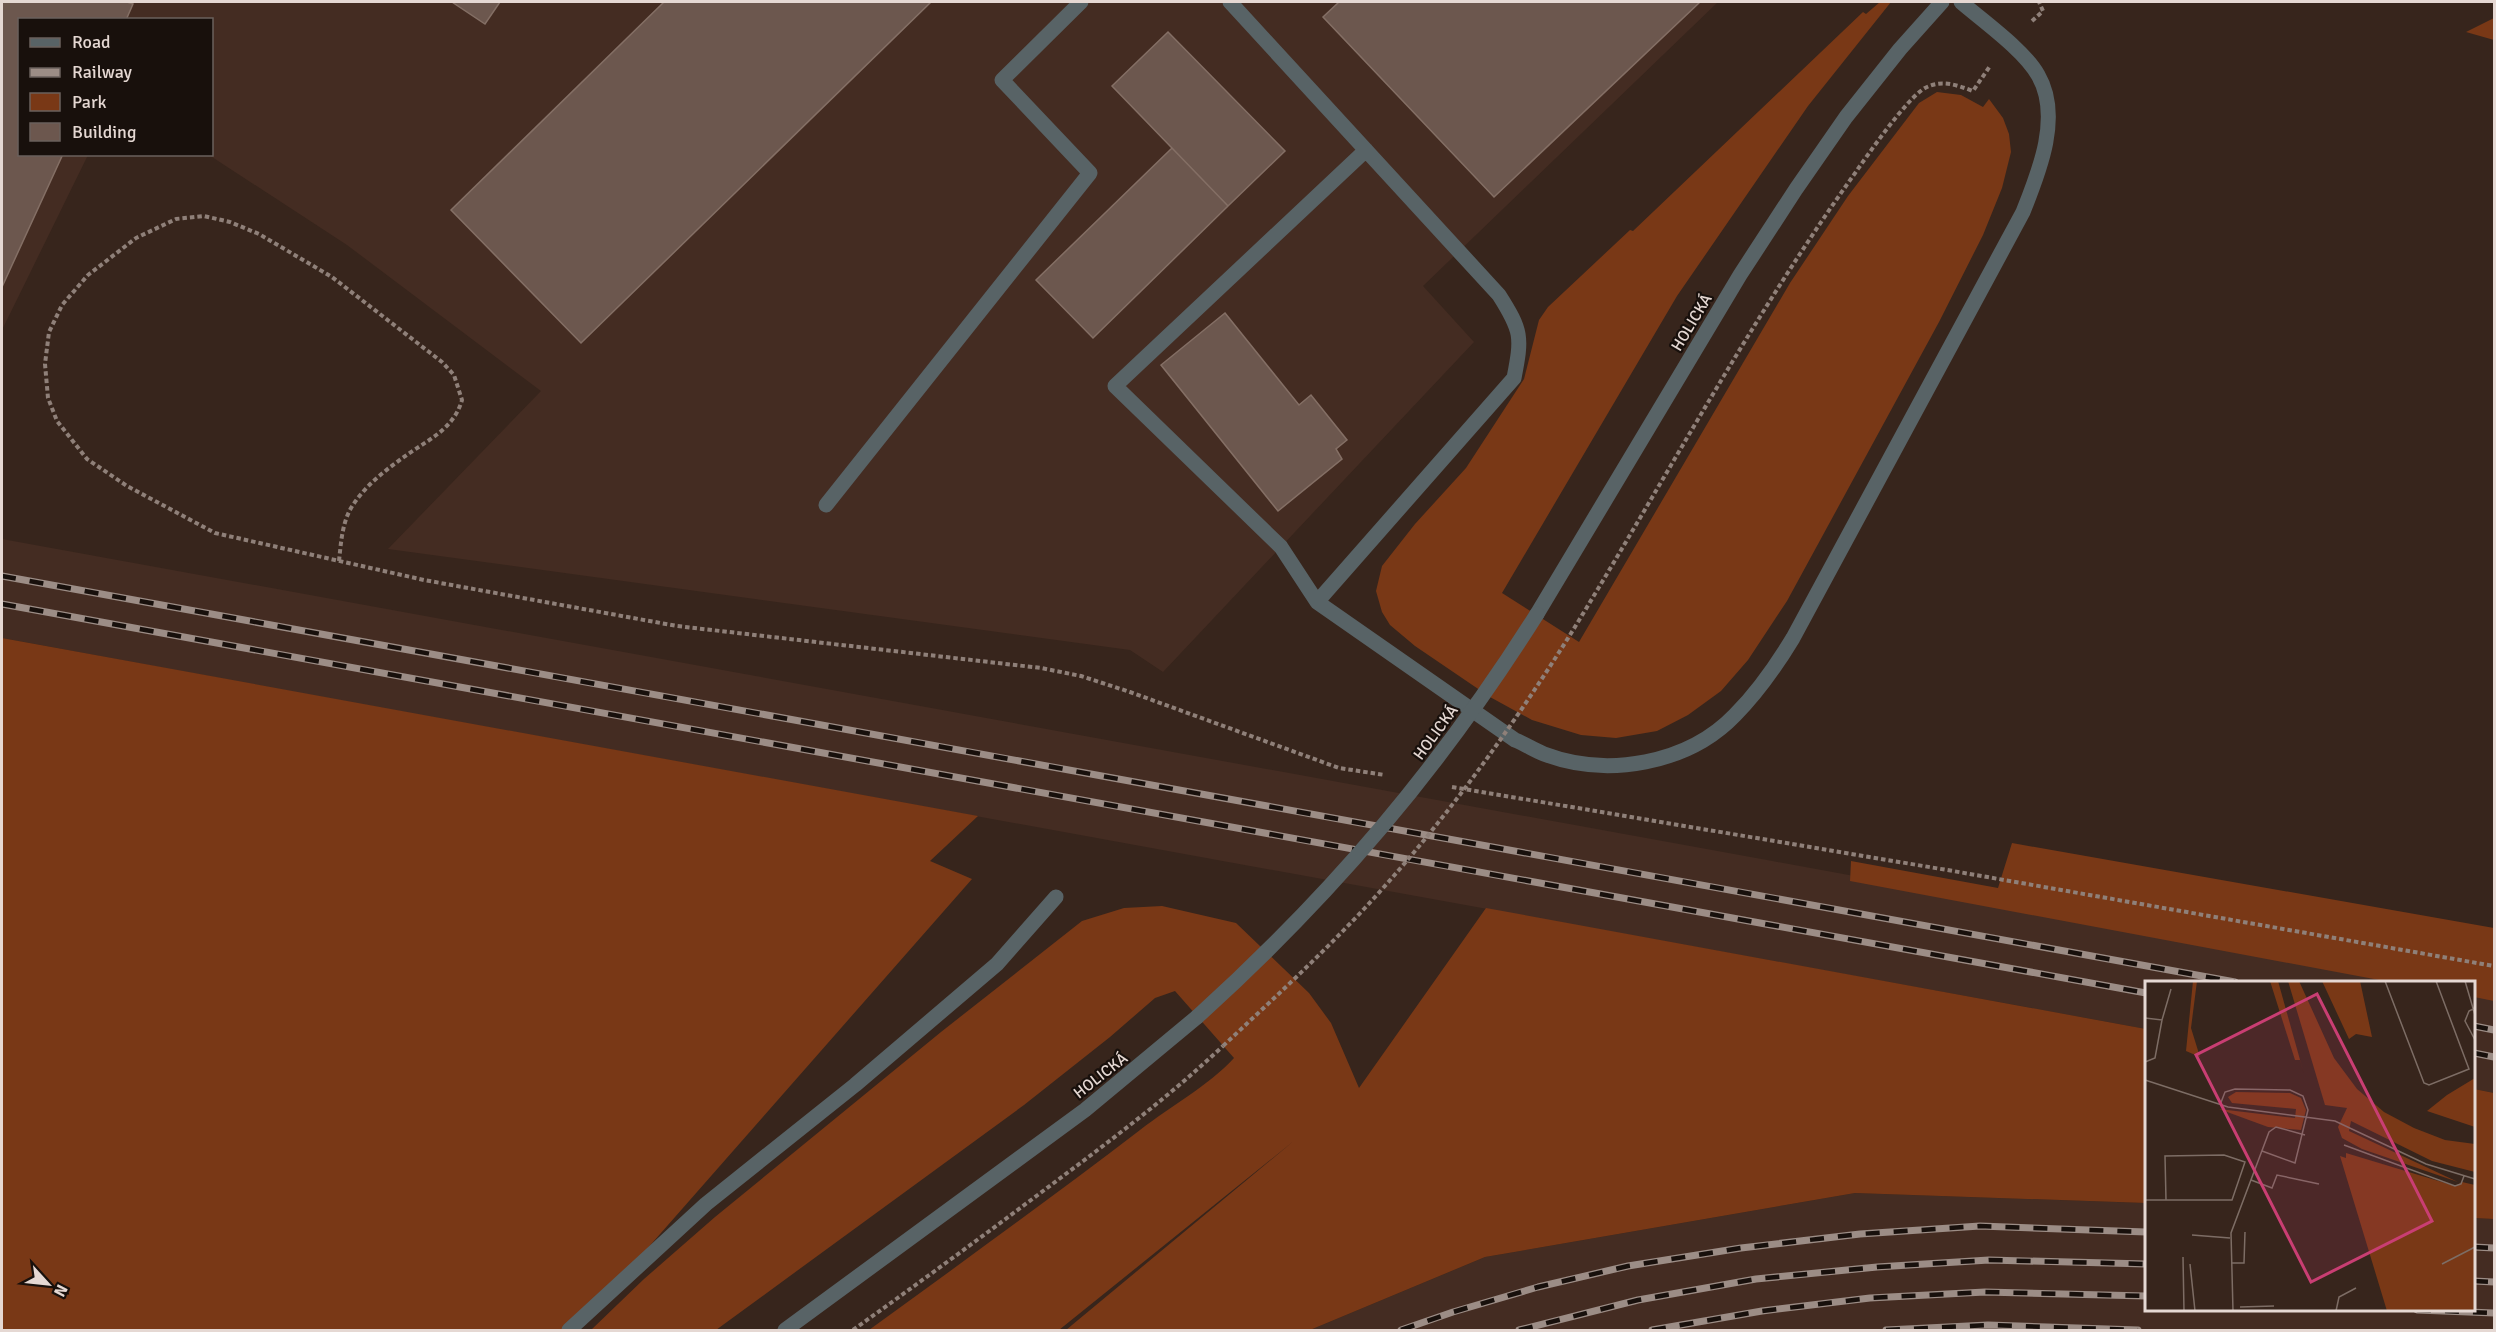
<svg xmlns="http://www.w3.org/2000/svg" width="2496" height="1332" font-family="Signika,sans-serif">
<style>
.built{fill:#442c22}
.green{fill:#793816}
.building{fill:#6c574e;stroke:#846f65;stroke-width:1.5}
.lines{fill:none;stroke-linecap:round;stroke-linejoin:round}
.path{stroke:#8f8079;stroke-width:4;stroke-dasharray:4.5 3;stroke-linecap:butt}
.minor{stroke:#586366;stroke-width:15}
.rail-casing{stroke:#9c8d86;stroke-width:7}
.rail{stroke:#18100c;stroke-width:4.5;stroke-dasharray:14;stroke-linecap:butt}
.path-bridge{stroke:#8f8079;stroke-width:4;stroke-dasharray:4.5 3;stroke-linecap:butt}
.minor-bridge{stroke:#586366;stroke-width:15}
.labels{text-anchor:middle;stroke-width:4.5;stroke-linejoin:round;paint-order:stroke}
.street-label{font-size:16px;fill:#e5d8d3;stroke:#18100c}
.inset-road{fill:none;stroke:#7d6d65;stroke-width:1.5}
.view{fill:#c93e73;fill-opacity:0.15;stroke:#c93e73;stroke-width:3}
.inset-edge{fill:none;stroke:#e5d8d3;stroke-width:3}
</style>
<rect width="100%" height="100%" fill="#37251c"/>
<path class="built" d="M 2,2 L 1718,2 L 1423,286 L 1474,342 L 1163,672 L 1130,650 L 388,549 L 541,391 L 347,245 L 209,155 L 212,154 L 212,20 L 20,20 L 20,154 L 88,155 L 2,330 Z
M 2,539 L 1767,860 L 2432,982 L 2146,982 L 2146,1029 L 284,690 L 2,638 Z
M 2474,990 L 2494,994 L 2494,1093 L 2474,1089 Z
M 1855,1193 L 2146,1203 L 2146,1310 L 2474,1310 L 2474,1218 L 2494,1219 L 2494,1330 L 1310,1330 L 1485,1257 Z"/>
<path class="green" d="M 1880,2 L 1891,2 L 1808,106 L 1677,296 L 1502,593 L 1579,642 L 1790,283 L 1848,196 L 1919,103 L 1937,92 L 1961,95 L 1983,107 L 1989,99 L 2003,118 L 2009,134 L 2011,152 L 2002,188 L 1983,235 L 1939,322 L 1787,601 L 1748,660 L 1721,691 L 1688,715 L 1657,731 L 1616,738 L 1581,735 L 1532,720 L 1490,697 L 1415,646 L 1390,625 L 1382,612 L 1376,591 L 1382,566 L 1415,524 L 1466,468 L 1524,379 L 1539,320 L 1548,307 L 1630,230 L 1633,231 L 1863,12 L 1866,14 Z
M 2494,18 L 2494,40 L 2466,32 Z
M 2,638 L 978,816 L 930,861 L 972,879 L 610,1291 L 569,1330 L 2,1330 Z
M 2012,843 L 2494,928 L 2494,1001 L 2474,997 L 2474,982 L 2390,982 L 1850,881 L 1851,861 L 1998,888 Z
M 1162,906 L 1236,923 L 1309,993 L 1331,1023 L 1359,1088 L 1486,908 L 2146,1029 L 2146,1203 L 1855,1193 L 1485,1257 L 1310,1330 L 1066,1330 L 1295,1140 L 1059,1330 L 869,1330 C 960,1264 1051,1198 1140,1130 C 1171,1106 1208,1086 1234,1058 L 1175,991 L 1155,998 L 1110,1037 L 1024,1105 L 716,1330 L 591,1330 L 644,1279 L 715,1217 L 941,1032 L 1082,921 L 1124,908 Z
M 2474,1089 L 2494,1093 L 2494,1219 L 2474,1218 Z"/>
<path class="building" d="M 2,2 L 127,2 L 133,4 L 126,20 L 20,20 L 20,154 L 63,154 L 2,287 Z
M 452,2 L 500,2 L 485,24 Z
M 664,2 L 931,2 L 581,343 L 451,210 Z
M 1339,2 L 1700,2 L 1494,197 L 1323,17 Z
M 1168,32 L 1285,151 L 1228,206 L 1112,86 Z
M 1172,148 L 1228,206 L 1093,338 L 1036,280 Z
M 1225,313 L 1299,405 L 1311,395 L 1347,440 L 1336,449 L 1342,459 L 1278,511 L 1161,365 Z"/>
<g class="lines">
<path class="path" d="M 2032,21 L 2043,11 L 2039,2
M 339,561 C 341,543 342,524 351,508 C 365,485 387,469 408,454 C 430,439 454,428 462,400 L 454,375 L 442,362 L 332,277 L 259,234 L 230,222 L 204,216 L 176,219 L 136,238 L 88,275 L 62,305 L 49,332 L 45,364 L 48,398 L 57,421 L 87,459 L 127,486 L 215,533 L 424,580 L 677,626 L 1041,668 L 1081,676 L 1130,692 L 1339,768 L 1385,775
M 1570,635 C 1664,482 1749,322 1853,176 C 1867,156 1906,99 1925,88 C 1942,79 1956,85 1973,91 L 1990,66
M 1452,787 L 1953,871 L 2494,966
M 853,1330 C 923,1280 994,1228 1063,1176 C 1118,1135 1173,1093 1223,1046"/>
<path class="minor" d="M 1230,2 L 1499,295 C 1522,331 1522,337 1514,378 L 1317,602
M 1366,150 L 1115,386 L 1281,547 L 1317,602 L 1515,740 C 1525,744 1534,750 1544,754 C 1607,778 1688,764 1735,715 C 1758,692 1776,666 1793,638 L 2023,212 C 2039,172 2062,116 2038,75 C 2024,50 1983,21 1961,2
M 826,505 L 1090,173 L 1002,80 L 1081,2
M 1537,614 L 1740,275 L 1796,189 L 1846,117 L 1900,49 L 1942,2
M 569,1330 L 706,1204 L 855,1085 L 997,964 L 1056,897
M 785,1330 L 1085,1110 L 1197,1017"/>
<g class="rail-casing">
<path id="rail" d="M 2,576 L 2235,982
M 2,604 L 2146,993
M 2474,1026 L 2494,1030
M 2474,1053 L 2494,1057
M 2474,1247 L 2494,1248
M 2474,1281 L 2494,1282
M 2417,1310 L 2494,1313
M 1401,1330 L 1453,1312 L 1538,1287 L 1628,1266 L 1741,1248 L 1860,1234 L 1980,1226 L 2146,1232
M 1519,1330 L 1638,1300 L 1756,1279 L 1877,1267 L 1989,1260 L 2146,1264
M 1652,1330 L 1762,1311 L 1870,1298 L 1985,1292 L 2146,1296
M 1886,1330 L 1988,1325 L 2138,1330"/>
</g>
<use href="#rail" class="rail"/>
<path class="path-bridge" d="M 1223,1046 C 1271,1001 1319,957 1364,909 C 1442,825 1509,732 1570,635"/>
<path class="minor-bridge" d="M 1197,1017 C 1332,895 1440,768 1537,614"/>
</g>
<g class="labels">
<g class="street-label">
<text transform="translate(1691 322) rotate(-59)" y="6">HOLICKÁ</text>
<text transform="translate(1435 732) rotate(-54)" y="6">HOLICKÁ</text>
<text transform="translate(1100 1075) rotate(-38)" y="6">HOLICKÁ</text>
</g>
</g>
<g transform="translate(2145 981)">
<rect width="330" height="330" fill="#37251c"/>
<path d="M 48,0 L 52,0 L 46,47 L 55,76 L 41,70 ZM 125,0 L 133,0 L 159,93 L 155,79 L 150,79 ZM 143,0 L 154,0 L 189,77 L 212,108 L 239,131 L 269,147 L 300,159 L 330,163 L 330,191 L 287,180 L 206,140 L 204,150 L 313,201 L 217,168 L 197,157 L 193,146 L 202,127 L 180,124 ZM 177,0 L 215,0 L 227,56 L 211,53 L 204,58 ZM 330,97 L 330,146 L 282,130 L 302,114 ZM 91,111 L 145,112 L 156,117 L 161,129 L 156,149 L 123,146 L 74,128 L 150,137 L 151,128 L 87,122 L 83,116 ZM 201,172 L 310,205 L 317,201 L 330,204 L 330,330 L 242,330 L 195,175 L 201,177 Z" fill="#793816"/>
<path class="inset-road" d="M 240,0 L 279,102 L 284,104 L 324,88 L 291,0M 320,0 L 330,34M 330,27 L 324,30 L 320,40 L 330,59M 0,37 L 17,39 L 26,8M 0,81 L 10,77 L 17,39M 0,99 L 83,126 L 190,140 L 281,183 L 330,198M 75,124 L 80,111 L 90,108 L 145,109 L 158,115 L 163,129 L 150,182 L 117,170M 199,164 L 310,205 L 316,203 L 319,195M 106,199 L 127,207 L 132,194 L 174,203M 0,219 L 87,219 L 100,181 L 79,174 L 20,175 L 21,219M 47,254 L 85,257M 38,276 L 39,330M 86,282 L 99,282 L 100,251M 45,283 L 50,330M 297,283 L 330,266M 95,326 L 129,325M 88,330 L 86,252 L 124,151 L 131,146 L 160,154M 191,330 L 194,316 L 211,307"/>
<path class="view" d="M 172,13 L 287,240 L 166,301 L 51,74 Z"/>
<rect width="330" height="330" class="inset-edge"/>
</g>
<rect width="2496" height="1332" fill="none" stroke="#e5d8d3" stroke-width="6"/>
<rect x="18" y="18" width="195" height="138" fill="#18100c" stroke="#6a605c" stroke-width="1.5"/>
<rect x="30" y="38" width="30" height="9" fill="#586366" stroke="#6a605c" stroke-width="1.5"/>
<text x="72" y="48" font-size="18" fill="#e5d8d3">Road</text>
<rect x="30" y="68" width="30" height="9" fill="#9c8d86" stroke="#6a605c" stroke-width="1.5"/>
<text x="72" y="78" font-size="18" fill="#e5d8d3">Railway</text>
<rect x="30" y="93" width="30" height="18" fill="#793816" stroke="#6a605c" stroke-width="1.5"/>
<text x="72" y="108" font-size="18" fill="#e5d8d3">Park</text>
<rect x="30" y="123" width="30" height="18" fill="#6c574e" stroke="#6a605c" stroke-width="1.5"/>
<text x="72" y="138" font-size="18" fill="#e5d8d3">Building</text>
<g transform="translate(48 1284) rotate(117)" stroke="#18100c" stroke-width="4.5" paint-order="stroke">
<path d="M0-4.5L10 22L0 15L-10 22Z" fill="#e5d8d3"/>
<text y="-9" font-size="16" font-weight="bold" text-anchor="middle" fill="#e5d8d3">N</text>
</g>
</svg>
